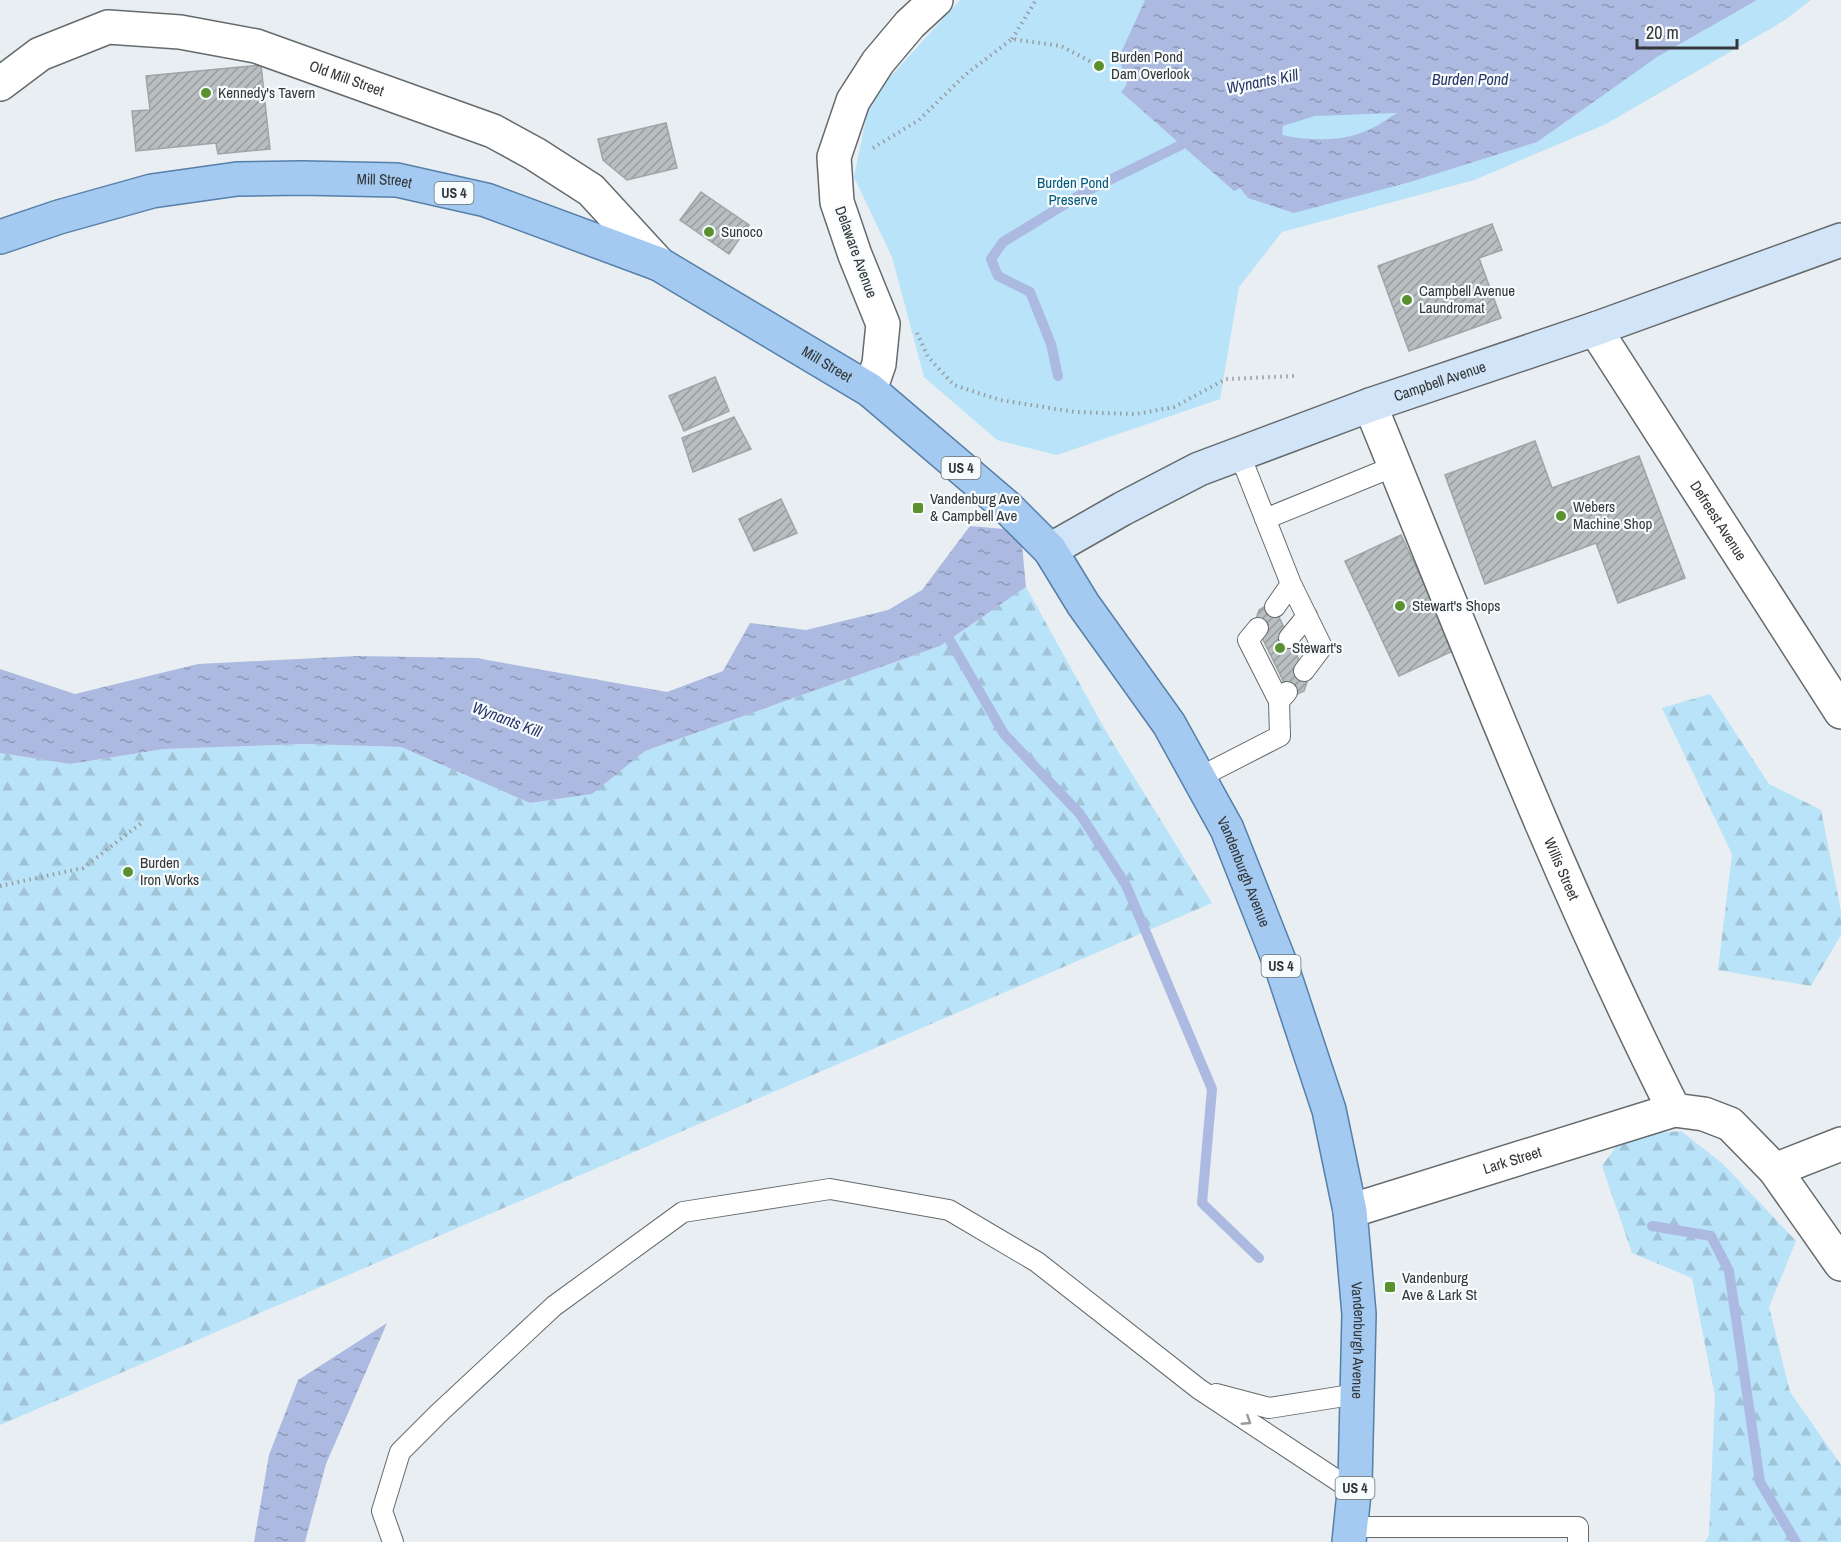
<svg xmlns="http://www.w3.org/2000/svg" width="1841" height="1542" font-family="'Archivo Narrow',sans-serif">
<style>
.green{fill:#b9e3f9}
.forest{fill:url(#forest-firs)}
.water{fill:url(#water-ripples);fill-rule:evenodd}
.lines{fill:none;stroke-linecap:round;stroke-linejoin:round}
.stream{stroke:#acbae1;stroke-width:10}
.building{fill:url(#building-hatch);stroke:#9fa5a6;stroke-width:1.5}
.lane-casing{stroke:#656a6c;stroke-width:22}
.street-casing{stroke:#656a6c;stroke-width:36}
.secondary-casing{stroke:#656a6c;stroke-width:36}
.primary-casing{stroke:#567fa9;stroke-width:36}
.path{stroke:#979c9e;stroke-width:4;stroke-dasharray:1.5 4.5;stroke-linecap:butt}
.lane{stroke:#fff;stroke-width:20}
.street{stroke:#fff;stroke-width:33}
.secondary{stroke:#d2e4f8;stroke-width:33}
.primary{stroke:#a4caf1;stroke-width:33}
.oneway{stroke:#9a9a9b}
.poi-dot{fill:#5a912e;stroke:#f6fbfe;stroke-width:2}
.labels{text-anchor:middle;stroke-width:4.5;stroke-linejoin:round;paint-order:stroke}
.shield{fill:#f6fbfe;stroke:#6e7173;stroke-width:1.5}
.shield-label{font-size:14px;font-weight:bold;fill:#343637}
.poi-label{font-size:15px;fill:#343637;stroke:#f6fbfe;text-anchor:start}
.street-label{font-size:15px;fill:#343637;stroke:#f6fbfe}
.park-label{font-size:15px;fill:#025a7a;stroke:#f6fbfe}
.water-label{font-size:16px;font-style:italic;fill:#283566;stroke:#f6fbfe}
</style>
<defs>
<pattern id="forest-firs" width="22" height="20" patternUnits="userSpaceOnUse" patternTransform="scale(1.5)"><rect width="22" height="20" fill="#b9e3f9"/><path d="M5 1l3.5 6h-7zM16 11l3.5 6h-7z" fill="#a0c3d6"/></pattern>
<pattern id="water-ripples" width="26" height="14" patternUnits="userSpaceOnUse" patternTransform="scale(1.5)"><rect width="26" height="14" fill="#acbae1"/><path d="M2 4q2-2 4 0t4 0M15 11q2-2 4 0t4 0" fill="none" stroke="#8d98b7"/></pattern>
<pattern id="building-hatch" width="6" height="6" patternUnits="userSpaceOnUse" patternTransform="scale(1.5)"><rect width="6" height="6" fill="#b9bfc0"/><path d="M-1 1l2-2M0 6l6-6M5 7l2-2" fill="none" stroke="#979c9d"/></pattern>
</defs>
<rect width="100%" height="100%" fill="#e8eef1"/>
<path class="green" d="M 960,0 L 1811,0 L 1785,20 L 1606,124 L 1474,180 L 1282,232 L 1239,287 L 1220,399 L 1057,455 L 997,440 L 924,377 L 892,257 L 854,177 L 870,99 Z"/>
<path class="forest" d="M 1026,587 L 1108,735 L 1212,903 L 0,1425 L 0,753 L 70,764 L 164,749 L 306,744 L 401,747 L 530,803 L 591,794 L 645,751 L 940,646 Z
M 1710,694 L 1769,784 L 1821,810 L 1841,911 L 1841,935 L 1811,986 L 1718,970 L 1732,854 L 1662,708 Z
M 1681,1131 L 1723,1164 L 1796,1241 L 1769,1307 L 1790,1392 L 1841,1465 L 1841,1542 L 1705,1542 L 1709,1535 L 1715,1396 L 1692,1278 L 1632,1253 L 1602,1166 L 1624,1136 Z"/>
<path class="water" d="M 1145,0 L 1757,0 L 1657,57 L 1537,142 L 1410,182 L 1294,213 L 1248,198 L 1240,188 L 1234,191 L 1121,92 L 1127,84 L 1119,57 ZM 1397,113 C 1387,119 1378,126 1368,130 C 1343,142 1308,141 1282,135 L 1283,126 L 1315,116 Z
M 970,526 L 1004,529 L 1022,545 L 1026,587 L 940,646 L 645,751 L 592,794 L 530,803 L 401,747 L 306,744 L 164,749 L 70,764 L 0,753 L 0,669 L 75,694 L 198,664 L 357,656 L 476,658 L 667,692 L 723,671 L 750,623 L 806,630 L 888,610 L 922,590 Z
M 387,1323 L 326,1464 L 305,1542 L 254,1542 L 269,1455 L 298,1380 Z"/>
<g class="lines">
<path class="stream" d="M 1058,376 L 1051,344 L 1030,292 L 998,276 L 991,259 L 1003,242 L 1085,192 L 1181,145 L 1190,136
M 944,630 L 1004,734 L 1080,814 L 1126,885 L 1212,1089 L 1202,1203 L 1259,1258
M 1652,1226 L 1711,1236 L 1729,1271 L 1760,1482 L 1796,1542"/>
</g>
<path class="building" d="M 261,65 L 270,149 L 218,154 L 216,143 L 136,151 L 132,111 L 150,110 L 146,76 Z
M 666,123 L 677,168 L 627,180 L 603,160 L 598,139 Z
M 701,192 L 749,225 L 729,254 L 680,220 Z
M 1492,224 L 1502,250 L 1479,258 L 1501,318 L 1409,351 L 1378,266 Z
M 715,377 L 729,411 L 684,431 L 669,396 Z
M 734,417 L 751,449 L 693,472 L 682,438 Z
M 1535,441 L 1552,488 L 1639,456 L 1685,578 L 1618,603 L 1596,543 L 1485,584 L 1445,475 Z
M 781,499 L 797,533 L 754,551 L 739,519 Z
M 1401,535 L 1455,650 L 1399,676 L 1345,561 Z
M 1272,602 L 1308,679 L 1304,691 L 1291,697 L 1255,623 L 1259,610 Z"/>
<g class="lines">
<g class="lane-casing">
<path id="lane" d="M 1240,455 L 1291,584
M 1265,519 L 1395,466
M 1275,607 L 1291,584 L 1322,647 L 1304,671
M 1258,628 L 1248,640 L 1279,701 L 1287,692
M 1289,638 L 1307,616
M 1200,777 L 1280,736 L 1279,701
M 1216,1394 L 1269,1408 L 1357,1394
M 1351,1527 L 1578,1527 L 1578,1542
M 393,1542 L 382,1511 L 400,1452 L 439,1413 L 554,1306 L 683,1212 L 830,1189 L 949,1210 L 1037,1262 L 1199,1389 L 1355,1492"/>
</g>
<g class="street-casing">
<g id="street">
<path id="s1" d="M 0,84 L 40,54 L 108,27 L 180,32 L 256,46 L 493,131 L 535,154 L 591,190 L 659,264"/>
<path id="s2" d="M 1595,329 L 1841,712"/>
<path d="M 870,390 L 879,364 L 883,324 L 855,255 L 837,202 L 834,157 L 853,101 L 878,62 L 910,24 L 936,0"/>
<path id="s3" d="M 1370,405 C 1467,642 1559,882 1674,1110 L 1704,1114 L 1730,1124 L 1775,1170 L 1841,1264"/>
<path d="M 1775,1170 L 1841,1144"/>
<path id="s4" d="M 1350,1211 L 1674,1110"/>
</g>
</g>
<g class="secondary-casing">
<g id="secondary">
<path id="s5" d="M 1050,550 L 1122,509 L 1199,469 L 1370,405 L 1595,329 L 1841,240"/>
</g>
</g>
<g class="primary-casing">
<g id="primary">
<path id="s6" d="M 0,237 L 59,217 L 152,191 L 237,179 L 302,178 L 397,180 L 486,200 L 659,264 L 870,390 L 1007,507 L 1050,550 L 1083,604 L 1169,724 L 1227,829 L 1282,968 L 1329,1110 L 1350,1211 L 1359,1314 L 1355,1483 L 1349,1542"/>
</g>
</g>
<path class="path" d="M 1012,39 L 1036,0
M 873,148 L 919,120 L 965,75 L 1012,39 L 1061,46 L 1099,66
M 917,333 L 928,357 L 954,385 L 1000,400 L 1075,412 L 1136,414 L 1174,407 L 1226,379 L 1295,376
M 0,886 L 83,868 L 144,821"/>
<use href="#lane" class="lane"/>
<use href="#street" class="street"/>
<use href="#secondary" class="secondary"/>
<use href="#primary" class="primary"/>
</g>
<defs><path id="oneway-chevron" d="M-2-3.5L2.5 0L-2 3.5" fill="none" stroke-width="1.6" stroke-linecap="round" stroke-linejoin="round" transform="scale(1.5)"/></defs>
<use class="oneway" href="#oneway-chevron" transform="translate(1247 1421) rotate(33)"/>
<g class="poi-dot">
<circle cx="1099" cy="66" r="6"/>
<circle cx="206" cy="93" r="6"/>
<circle cx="709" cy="232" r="6"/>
<circle cx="1407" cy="300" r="6"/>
<rect x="912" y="502" width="12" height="12" rx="3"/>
<circle cx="1561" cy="516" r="6"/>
<circle cx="1400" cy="606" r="6"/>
<circle cx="1280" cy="648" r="6"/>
<circle cx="128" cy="872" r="6"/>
<rect x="1384" y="1281" width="12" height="12" rx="3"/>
</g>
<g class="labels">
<g class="shield">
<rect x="434.5" y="182" width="39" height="22" rx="4.5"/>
<rect x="941.5" y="457" width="39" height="22" rx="4.5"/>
<rect x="1261.5" y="955" width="39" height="22" rx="4.5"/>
<rect x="1335.5" y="1477" width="39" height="22" rx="4.5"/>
</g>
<g class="shield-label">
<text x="454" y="198">US 4</text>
<text x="961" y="473">US 4</text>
<text x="1281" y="971">US 4</text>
<text x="1355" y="1493">US 4</text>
</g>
<g class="poi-label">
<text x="1111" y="62">Burden Pond<tspan x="1111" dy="17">Dam Overlook</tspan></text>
<text x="218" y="98">Kennedy's Tavern</text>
<text x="721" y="237">Sunoco</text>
<text x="1419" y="296">Campbell Avenue<tspan x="1419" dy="17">Laundromat</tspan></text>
<text x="930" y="504">Vandenburg Ave<tspan x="930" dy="17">&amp; Campbell Ave</tspan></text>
<text x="1573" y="512">Webers<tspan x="1573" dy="17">Machine Shop</tspan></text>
<text x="1412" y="611">Stewart's Shops</text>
<text x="1292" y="653">Stewart's</text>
<text x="140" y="868">Burden<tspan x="140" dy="17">Iron Works</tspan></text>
<text x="1402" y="1283">Vandenburg<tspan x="1402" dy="17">Ave &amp; Lark St</tspan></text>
</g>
<g class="street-label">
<text dy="5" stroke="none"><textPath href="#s1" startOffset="369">Old Mill Street</textPath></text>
<text dy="5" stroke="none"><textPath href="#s6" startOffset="392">Mill Street</textPath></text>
<text transform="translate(856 252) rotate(70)" y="5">Delaware Avenue</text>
<text dy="5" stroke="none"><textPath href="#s6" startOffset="876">Mill Street</textPath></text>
<text dy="5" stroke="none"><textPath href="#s5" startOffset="426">Campbell Avenue</textPath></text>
<text dy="5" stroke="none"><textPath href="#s2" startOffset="228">Defreest Avenue</textPath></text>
<text dy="5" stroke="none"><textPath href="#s3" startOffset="502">Willis Street</textPath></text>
<text dy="5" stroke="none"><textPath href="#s6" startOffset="1544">Vandenburgh Avenue</textPath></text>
<text dy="5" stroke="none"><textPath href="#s4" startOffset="170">Lark Street</textPath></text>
<text dy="5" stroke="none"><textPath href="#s6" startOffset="2030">Vandenburgh Avenue</textPath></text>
</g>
<g class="park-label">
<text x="1073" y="188">Burden Pond<tspan x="1073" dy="17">Preserve</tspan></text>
</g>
<g class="water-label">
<text x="1470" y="85">Burden Pond</text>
<text transform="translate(1262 81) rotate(-11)" y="6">Wynants Kill</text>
<text transform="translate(507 719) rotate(21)" y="6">Wynants Kill</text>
</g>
</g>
<path d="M1637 39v9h100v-9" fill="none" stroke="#343637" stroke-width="3"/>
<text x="1646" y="39" font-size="18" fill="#343637" stroke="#f6fbfe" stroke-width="4.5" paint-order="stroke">20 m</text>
</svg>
